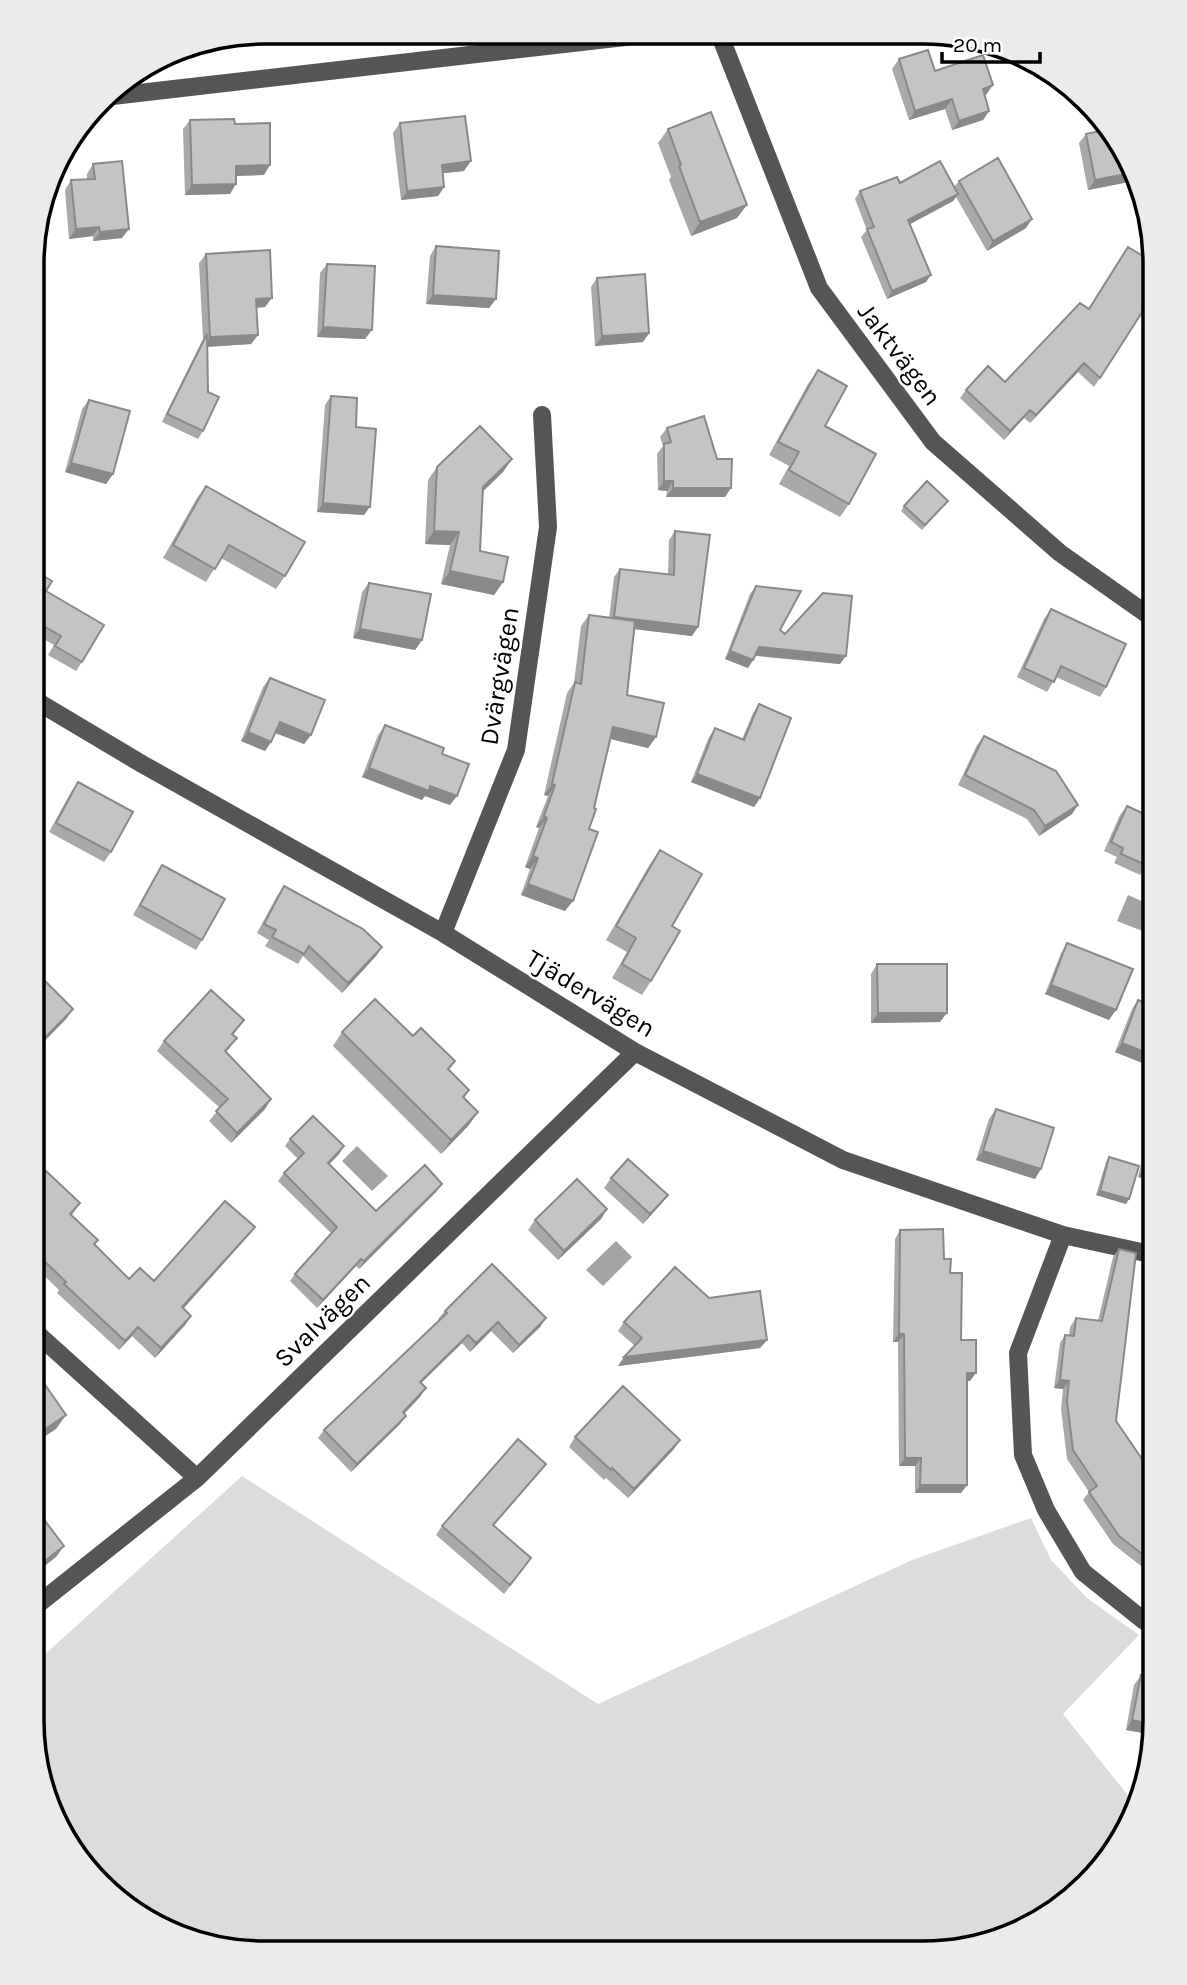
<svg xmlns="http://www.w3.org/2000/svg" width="1187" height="1985" font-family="Karla,sans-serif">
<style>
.green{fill:#dcdcdc}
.water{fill:#a3a3a3}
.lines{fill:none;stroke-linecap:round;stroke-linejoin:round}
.minor{stroke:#555;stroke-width:18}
.wall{fill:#a9a9a9}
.shaded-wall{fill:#898989}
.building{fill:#c4c4c4;stroke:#898989;stroke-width:2}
.labels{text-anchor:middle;stroke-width:5;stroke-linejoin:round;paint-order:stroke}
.street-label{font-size:26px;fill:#000;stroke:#fff}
.rim{fill:none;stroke:#000;stroke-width:3.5}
</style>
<rect width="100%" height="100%" fill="#fff"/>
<path class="green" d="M 242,1476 L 598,1704 L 912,1560 L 1031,1518 L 1051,1560 L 1087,1598 L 1139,1635 L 1063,1714 L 1134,1803 L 1139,1805 L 1138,1810 L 1108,1862 L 1012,1936 L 924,1953 L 234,1952 L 123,1906 L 49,1810 L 32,1721 L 32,1666 Z"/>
<path class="water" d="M 1128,895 L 1155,907 L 1155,936 L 1117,921 Z
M 357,1146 L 388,1176 L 372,1191 L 342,1161 Z
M 616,1241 L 632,1257 L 603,1286 L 586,1270 Z"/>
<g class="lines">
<path class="minor" d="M 719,33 L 819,288 L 933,442 L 1060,553 L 1155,620
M 104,97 L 660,33
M 33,699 L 142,764 L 443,933 L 635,1052 L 843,1160 L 1063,1235 L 1155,1255
M 443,933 L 516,750 L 548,527 L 542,415
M 1063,1235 L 1018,1353 L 1023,1455 L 1046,1510 L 1083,1572 L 1143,1620 L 1155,1627
M 32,1329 L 197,1478
M 32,1609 L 197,1478 L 635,1052"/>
</g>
<path class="wall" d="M 899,59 L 935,71 L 986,95 L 985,95 L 989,111 L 983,120 L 952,130 L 945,109 L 909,120 L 892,69 Z
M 190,120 L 235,124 L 264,175 L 236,176 L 230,194 L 185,195 L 183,129 Z
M 400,123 L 464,171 L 443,173 L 444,187 L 438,196 L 401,200 L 393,133 Z
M 668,129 L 737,218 L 691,236 L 669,180 L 671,177 L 658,143 Z
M 1086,134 L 1138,175 L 1139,180 L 1088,190 L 1079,143 Z
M 93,164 L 122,238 L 93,241 L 93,236 L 69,239 L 65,190 L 71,180 L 87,179 L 87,174 Z
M 959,181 L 1026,228 L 987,251 L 956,197 L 953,201 L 910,224 L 926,282 L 887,299 L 861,237 L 867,230 L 855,199 L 860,191 L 900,183 L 954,187 Z
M 436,246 L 496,299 L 489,308 L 426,304 L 430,256 Z
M 206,254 L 265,307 L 256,308 L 258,335 L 251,344 L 207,347 L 208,392 L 203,431 L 198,439 L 162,422 L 203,339 L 199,263 Z
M 327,264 L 365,339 L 317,337 L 320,273 Z
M 597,278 L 649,333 L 643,342 L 595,346 L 591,287 Z
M 1080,303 L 1100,378 L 1094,387 L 1078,372 L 1030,423 L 1024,418 L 1004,440 L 960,398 L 966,390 L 1005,382 Z
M 818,370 L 825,426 L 849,504 L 840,517 L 779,484 L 789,466 L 769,455 L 808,384 Z
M 331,396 L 356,427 L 364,515 L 317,512 L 325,405 Z
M 89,400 L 113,474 L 106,484 L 65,472 L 82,409 Z
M 667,428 L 717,459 L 725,497 L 666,497 L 667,491 L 658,490 L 657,454 L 663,446 L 660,437 Z
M 437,467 L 503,472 L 483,491 L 480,551 L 503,582 L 494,595 L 441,584 L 450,545 L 425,544 L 428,480 Z
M 206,486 L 285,576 L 276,589 L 221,558 L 206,582 L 163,558 L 197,498 Z
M 944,505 L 922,530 L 901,511 L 904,506 Z
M 1155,510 L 1155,530 L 1146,525 Z
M 675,531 L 692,636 L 635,629 L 627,695 L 656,737 L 648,748 L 611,739 L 589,829 L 565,911 L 521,895 L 530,869 L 525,867 L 539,828 L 536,827 L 548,796 L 544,795 L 567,693 L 574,683 L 581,626 L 589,615 L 609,618 L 614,577 L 620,569 L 668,575 L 669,540 Z
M 33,570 L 46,591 L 82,662 L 76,671 L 48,655 L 54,645 L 33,633 Z
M 369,583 L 422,640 L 415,650 L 353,638 L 362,592 Z
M 756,586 L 780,630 L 840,664 L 755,656 L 748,668 L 725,659 L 750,594 Z
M 1051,609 L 1106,687 L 1100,697 L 1056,677 L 1047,692 L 1017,677 L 1044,619 Z
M 270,678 L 311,735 L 304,744 L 275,733 L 271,742 L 265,751 L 241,741 L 263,687 Z
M 759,704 L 760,798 L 754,807 L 691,782 L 709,737 L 715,728 L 742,739 L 753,713 Z
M 385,725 L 442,754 L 450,805 L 425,796 L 422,800 L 362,777 L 378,735 Z
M 1155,725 L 1155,749 L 1146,744 Z
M 984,736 L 1072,814 L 1039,836 L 1027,819 L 958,785 L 977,745 Z
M 78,782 L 111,852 L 104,862 L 49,832 L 71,792 Z
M 1127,806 L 1155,819 L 1155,875 L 1143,870 L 1140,875 L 1114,863 L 1117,857 L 1104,851 L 1120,815 Z
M 660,850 L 672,926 L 651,981 L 642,995 L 612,978 L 627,952 L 606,940 L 650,864 Z
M 162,865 L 202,940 L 196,950 L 133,915 L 156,874 Z
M 284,886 L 382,947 L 376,956 L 342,993 L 303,956 L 298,964 L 265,946 L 269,940 L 257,933 L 277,896 Z
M 1067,943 L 1109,1020 L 1045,994 L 1061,953 Z
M 877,964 L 940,1022 L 871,1023 L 871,974 Z
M 1138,1000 L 1155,1007 L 1155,1079 L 1142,1076 L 1145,1064 L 1115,1052 L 1132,1009 Z
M 244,1020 L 233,1035 L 230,1048 L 226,1052 L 271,1099 L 265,1109 L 231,1143 L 209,1121 L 220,1108 L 157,1051 L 164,1041 Z
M 342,1032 L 413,1036 L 469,1090 L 464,1098 L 478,1112 L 468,1126 L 441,1154 L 333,1046 Z
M 1155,1105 L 1155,1181 L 1138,1177 Z
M 996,1109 L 1035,1179 L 976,1160 L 989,1119 Z
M 290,1139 L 344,1146 L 339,1154 L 329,1164 L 376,1211 L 437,1191 L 359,1269 L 356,1266 L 317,1308 L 290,1281 L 295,1274 L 331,1233 L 278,1181 L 284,1173 L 298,1159 L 285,1146 Z
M 1109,1157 L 1129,1199 L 1126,1204 L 1096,1195 L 1106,1162 Z
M 611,1178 L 668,1195 L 661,1204 L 643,1224 L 604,1188 Z
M 32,1186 L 80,1203 L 72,1215 L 98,1240 L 95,1244 L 129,1279 L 154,1281 L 255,1227 L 248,1236 L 183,1308 L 191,1316 L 185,1325 L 155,1358 L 132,1336 L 119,1350 L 57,1293 L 59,1290 L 32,1264 Z
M 607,1209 L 601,1219 L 558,1260 L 528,1230 L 535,1220 Z
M 900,1230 L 944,1259 L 950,1273 L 961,1340 L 970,1381 L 967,1381 L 967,1485 L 961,1493 L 915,1493 L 915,1466 L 899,1466 L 898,1342 L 893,1342 L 895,1239 Z
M 1119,1249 L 1116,1421 L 1155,1478 L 1155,1577 L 1113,1544 L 1083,1500 L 1089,1492 L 1067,1459 L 1061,1409 L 1063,1389 L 1054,1388 L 1060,1343 L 1065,1335 L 1069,1335 L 1070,1327 L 1076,1318 L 1098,1321 L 1113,1257 Z
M 709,1298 L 767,1340 L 760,1348 L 618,1366 L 635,1346 L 618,1331 L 624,1322 Z
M 445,1311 L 546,1318 L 540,1327 L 513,1353 L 491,1331 L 470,1352 L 462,1343 L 421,1383 L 420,1397 L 404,1414 L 406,1416 L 400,1424 L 351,1472 L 318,1438 L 324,1430 L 439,1320 L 438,1319 Z
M 575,1437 L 674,1449 L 628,1498 L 606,1478 L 604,1480 L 569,1447 Z
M 546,1464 L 539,1473 L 494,1525 L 525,1567 L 504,1594 L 436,1535 L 442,1526 Z
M 1141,1675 L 1155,1678 L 1155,1735 L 1126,1730 L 1134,1685 Z"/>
<path class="shaded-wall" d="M 993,85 L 986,95 L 976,98 L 983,89 Z
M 952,99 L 945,109 L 909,120 L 915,111 Z
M 989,111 L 983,120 L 952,130 L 959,121 Z
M 471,161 L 464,171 L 435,174 L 442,165 Z
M 270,165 L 264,175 L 229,176 L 236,166 Z
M 1136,172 L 1138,175 L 1139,180 L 1088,190 L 1095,180 Z
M 236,184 L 230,194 L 185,195 L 192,185 Z
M 444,187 L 438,196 L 401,200 L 407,191 Z
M 958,194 L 953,201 L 903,228 L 908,220 Z
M 747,205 L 737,218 L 691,236 L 700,222 Z
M 1032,219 L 1026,228 L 987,251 L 993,241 Z
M 99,227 L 93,236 L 69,239 L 76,229 Z
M 129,229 L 122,238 L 93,241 L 100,232 Z
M 931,275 L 926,282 L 887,299 L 892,291 Z
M 433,295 L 496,299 L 489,308 L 426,304 Z
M 272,298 L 265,307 L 249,308 L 256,299 Z
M 323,327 L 372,330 L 365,339 L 317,337 Z
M 649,333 L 643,342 L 595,346 L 602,336 Z
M 258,335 L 251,344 L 203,347 L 210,337 Z
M 1084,363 L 1078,372 L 1030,423 L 1036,415 Z
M 1030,410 L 1024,418 L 1004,440 L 1010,431 Z
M 512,459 L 503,472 L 474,500 L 483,487 Z
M 71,463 L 113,474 L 106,484 L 65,472 Z
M 664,481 L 673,481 L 667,491 L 658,490 Z
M 673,488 L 731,488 L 725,497 L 666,497 Z
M 323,503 L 370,507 L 364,515 L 317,512 Z
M 434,531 L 459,532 L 450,545 L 425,544 Z
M 450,571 L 503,582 L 494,595 L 441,584 Z
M 614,617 L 698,627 L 692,636 L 608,626 Z
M 360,629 L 422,640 L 415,650 L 353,638 Z
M 759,647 L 846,656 L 840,664 L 753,655 Z
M 730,651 L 753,660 L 748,668 L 725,659 Z
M 280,722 L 311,735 L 304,744 L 273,732 Z
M 613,727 L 656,737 L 648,748 L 606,738 Z
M 248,732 L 271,742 L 265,751 L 241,741 Z
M 369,768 L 430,786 L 457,796 L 450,805 L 425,796 L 422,800 L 362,777 Z
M 697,774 L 760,798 L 754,807 L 691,782 Z
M 552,784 L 555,785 L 548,796 L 544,795 Z
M 1078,805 L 1072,814 L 1039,836 L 1045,826 Z
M 544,816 L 547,818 L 539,828 L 536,827 Z
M 533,856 L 538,858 L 530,869 L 525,867 Z
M 528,884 L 573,901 L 565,911 L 521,895 Z
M 382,947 L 376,956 L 342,993 L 348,983 Z
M 1051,985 L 1116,1010 L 1109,1020 L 1045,994 Z
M 73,1009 L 67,1018 L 32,1054 L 32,1051 Z
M 878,1013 L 947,1013 L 940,1022 L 871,1023 Z
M 1122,1043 L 1152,1055 L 1145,1064 L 1115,1052 Z
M 1149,1067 L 1155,1069 L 1155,1079 L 1142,1076 Z
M 271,1099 L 265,1109 L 231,1143 L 237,1133 Z
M 478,1112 L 468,1126 L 441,1154 L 451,1140 Z
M 344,1146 L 339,1154 L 323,1171 L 328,1163 Z
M 983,1151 L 1041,1169 L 1035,1179 L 976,1160 Z
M 1144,1168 L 1155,1171 L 1155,1181 L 1138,1177 Z
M 442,1184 L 437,1191 L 359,1269 L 364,1261 Z
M 1100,1191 L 1129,1199 L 1126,1204 L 1096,1195 Z
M 668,1195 L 661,1204 L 643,1224 L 650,1214 Z
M 607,1209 L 601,1219 L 558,1260 L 564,1251 Z
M 255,1227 L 248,1236 L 176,1317 L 182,1307 Z
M 361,1259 L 356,1266 L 317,1308 L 323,1300 Z
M 191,1316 L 185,1325 L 155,1358 L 161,1348 Z
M 546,1318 L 540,1327 L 513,1353 L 519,1345 Z
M 498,1322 L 491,1331 L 470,1352 L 476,1343 Z
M 138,1327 L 132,1336 L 119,1350 L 125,1341 Z
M 899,1334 L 904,1334 L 898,1342 L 893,1342 Z
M 468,1335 L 462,1343 L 414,1390 L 420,1382 Z
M 767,1340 L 760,1348 L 618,1366 L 624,1357 Z
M 967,1373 L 976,1373 L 970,1381 L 961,1381 Z
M 1060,1380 L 1069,1381 L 1063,1389 L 1054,1388 Z
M 426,1388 L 420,1397 L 397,1421 L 403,1412 Z
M 66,1415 L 56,1429 L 32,1445 L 32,1438 Z
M 406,1416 L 400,1424 L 351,1472 L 357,1464 Z
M 680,1440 L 674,1449 L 628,1498 L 634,1489 Z
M 905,1458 L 921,1458 L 915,1466 L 899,1466 Z
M 546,1464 L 539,1473 L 486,1534 L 493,1525 Z
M 920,1485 L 967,1485 L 961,1493 L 915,1493 Z
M 64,1546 L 56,1557 L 32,1576 L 32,1571 Z
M 1132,1720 L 1155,1725 L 1155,1735 L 1126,1730 Z"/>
<path class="building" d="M 928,50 L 935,71 L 983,55 L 993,85 L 983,89 L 989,111 L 959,121 L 952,99 L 915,111 L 899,59 Z
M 711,112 L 747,205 L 700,222 L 679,166 L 681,165 L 668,129 Z
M 465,116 L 471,161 L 442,165 L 444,187 L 407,191 L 400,123 Z
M 234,119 L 235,124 L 270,123 L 270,165 L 236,166 L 236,184 L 192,185 L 190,120 Z
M 1104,130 L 1136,172 L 1095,180 L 1086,134 Z
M 998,158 L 1032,219 L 993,241 L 959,181 Z
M 122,161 L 129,229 L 100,232 L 99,227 L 76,229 L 71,180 L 95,179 L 93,164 Z
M 940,161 L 958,194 L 908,220 L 931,275 L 892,291 L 867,229 L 874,227 L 860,191 L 897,177 L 900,183 Z
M 436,246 L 499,251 L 496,299 L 433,295 Z
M 1128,247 L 1156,264 L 1155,292 L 1100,378 L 1084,363 L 1036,415 L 1030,410 L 1010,431 L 966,390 L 988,366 L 1005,382 L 1080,303 L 1089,309 Z
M 270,250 L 272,298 L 256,299 L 258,335 L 210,337 L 206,254 Z
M 327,264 L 375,266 L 372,330 L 323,327 Z
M 645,274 L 649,333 L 602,336 L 597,278 Z
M 207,334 L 208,392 L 219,397 L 203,431 L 167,414 Z
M 818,370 L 847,386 L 825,426 L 876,454 L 849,504 L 789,470 L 799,452 L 778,442 Z
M 331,396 L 357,398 L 356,427 L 376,429 L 370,507 L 323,503 Z
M 89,400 L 130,411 L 113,474 L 71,463 Z
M 704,416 L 717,459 L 732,459 L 731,488 L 673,488 L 673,481 L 664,481 L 664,444 L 671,442 L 667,428 Z
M 480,426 L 512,459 L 483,487 L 480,551 L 508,557 L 503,582 L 450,571 L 459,532 L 434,531 L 437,467 Z
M 927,481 L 948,501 L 925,525 L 904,506 Z
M 206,486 L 305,542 L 285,576 L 229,545 L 215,569 L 173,545 Z
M 675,531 L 710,535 L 698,627 L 614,617 L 620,569 L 674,575 Z
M 33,570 L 52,581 L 46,591 L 104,625 L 82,662 L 55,646 L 61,636 L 33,620 Z
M 369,583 L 431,594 L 422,640 L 360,629 Z
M 756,586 L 801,591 L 780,630 L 785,634 L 823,593 L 852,596 L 846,656 L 759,647 L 753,660 L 730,651 Z
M 1051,609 L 1126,644 L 1106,687 L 1061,666 L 1054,682 L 1024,668 Z
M 589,615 L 635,621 L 627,695 L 664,703 L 656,737 L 613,727 L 594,808 L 596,809 L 589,829 L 598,832 L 573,901 L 528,884 L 538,858 L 533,856 L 547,818 L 544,816 L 555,785 L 552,784 L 575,682 L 581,684 Z
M 270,678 L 325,700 L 311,735 L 280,722 L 271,742 L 248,732 Z
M 759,704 L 791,718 L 760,798 L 697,774 L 715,728 L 744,740 Z
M 385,725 L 444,748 L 442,754 L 469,764 L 457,796 L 430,786 L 429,791 L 369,768 Z
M 984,736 L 1056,771 L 1078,805 L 1045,826 L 1034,810 L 965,775 Z
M 78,782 L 133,812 L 111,852 L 56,823 Z
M 1127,806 L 1155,819 L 1155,862 L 1149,859 L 1146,865 L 1121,854 L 1123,848 L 1111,842 Z
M 660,850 L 702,874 L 672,926 L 680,931 L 651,981 L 622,964 L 636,938 L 616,926 Z
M 162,865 L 225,899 L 202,940 L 140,905 Z
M 284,886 L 363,929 L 382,947 L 348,983 L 309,946 L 304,954 L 272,937 L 276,930 L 264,924 Z
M 1067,943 L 1133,969 L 1116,1010 L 1051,985 Z
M 877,964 L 947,964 L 947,1013 L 878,1013 Z
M 40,976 L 73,1009 L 32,1051 L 32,984 Z
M 211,990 L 244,1020 L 232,1034 L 237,1038 L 225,1051 L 271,1099 L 237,1133 L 216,1111 L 228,1099 L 164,1041 Z
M 375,999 L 413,1036 L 421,1028 L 455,1061 L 448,1069 L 469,1090 L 463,1097 L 478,1112 L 451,1140 L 342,1032 Z
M 1138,1000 L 1155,1007 L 1155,1069 L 1149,1067 L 1152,1055 L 1122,1043 Z
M 32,1065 L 39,1072 L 32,1078 Z
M 996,1109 L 1054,1128 L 1041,1169 L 983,1151 Z
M 313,1116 L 344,1146 L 328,1163 L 376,1211 L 425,1165 L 442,1184 L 364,1261 L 361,1259 L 323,1300 L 295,1274 L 337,1227 L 284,1173 L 304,1153 L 290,1139 Z
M 1155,1122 L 1155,1171 L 1144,1168 Z
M 1109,1157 L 1139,1166 L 1129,1199 L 1100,1191 Z
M 628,1159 L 668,1195 L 650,1214 L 611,1178 Z
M 46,1171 L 80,1203 L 70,1214 L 98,1240 L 94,1244 L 129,1279 L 140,1268 L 154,1281 L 225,1201 L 255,1227 L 182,1307 L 191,1316 L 161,1348 L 138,1327 L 125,1341 L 64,1284 L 66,1282 L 32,1249 L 32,1186 Z
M 577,1179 L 607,1209 L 564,1251 L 535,1220 Z
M 943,1229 L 944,1259 L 951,1259 L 950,1273 L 962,1273 L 961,1340 L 976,1340 L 976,1373 L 967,1373 L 967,1485 L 920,1485 L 921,1458 L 905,1458 L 904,1334 L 899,1334 L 900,1230 Z
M 1119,1249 L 1136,1253 L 1116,1421 L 1155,1478 L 1155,1564 L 1119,1536 L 1089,1492 L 1097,1486 L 1073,1450 L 1067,1401 L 1069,1381 L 1060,1380 L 1065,1335 L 1074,1336 L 1076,1318 L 1102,1321 Z
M 492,1264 L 546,1318 L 519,1345 L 498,1322 L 476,1343 L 468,1335 L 420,1382 L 426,1388 L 403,1412 L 406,1416 L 357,1464 L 324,1430 L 447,1313 L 445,1311 Z
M 675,1267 L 709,1298 L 760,1291 L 767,1340 L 624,1357 L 642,1338 L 624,1322 Z
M 32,1366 L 66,1415 L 32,1438 Z
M 623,1386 L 680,1440 L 634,1489 L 612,1468 L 611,1470 L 575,1437 Z
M 518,1439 L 546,1464 L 493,1525 L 531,1558 L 510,1585 L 442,1526 Z
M 33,1505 L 64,1546 L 32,1571 L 32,1506 Z
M 1141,1675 L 1155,1678 L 1155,1725 L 1132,1720 Z"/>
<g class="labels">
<g class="street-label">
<text transform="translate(900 354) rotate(53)" y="9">Jaktvägen</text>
<text transform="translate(499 676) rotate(-81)" y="9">Dvärgvägen</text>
<text transform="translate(591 993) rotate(31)" y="9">Tjädervägen</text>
<text transform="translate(322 1320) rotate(-44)" y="9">Svalvägen</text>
</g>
</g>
<path d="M0 0H1187V1985H0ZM264 44H923A220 220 0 0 1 1143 264V1721A220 220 0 0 1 923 1941H264A220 220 0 0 1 44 1721V264A220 220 0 0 1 264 44Z" fill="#ebebeb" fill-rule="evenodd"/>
<path class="rim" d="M264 44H923A220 220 0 0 1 1143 264V1721A220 220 0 0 1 923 1941H264A220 220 0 0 1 44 1721V264A220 220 0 0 1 264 44Z"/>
<path d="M942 52v10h98v-10" fill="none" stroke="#000000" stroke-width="3.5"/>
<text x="953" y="52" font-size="21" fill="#000000" stroke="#ffffff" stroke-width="5" paint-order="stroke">20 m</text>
</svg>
